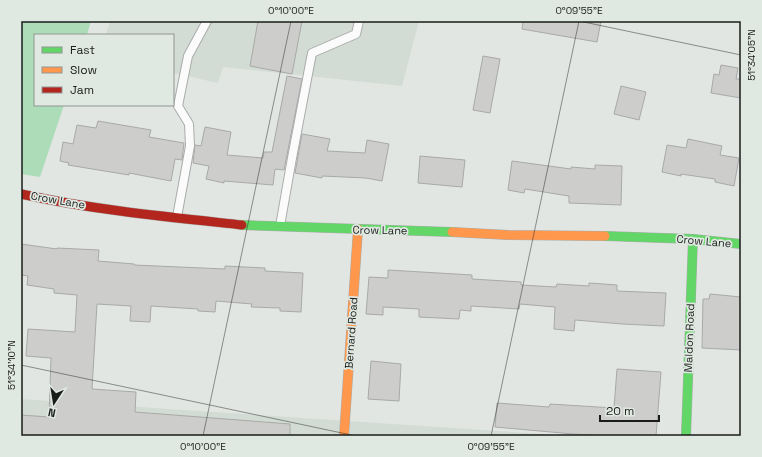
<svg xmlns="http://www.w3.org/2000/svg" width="762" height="457" font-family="'Space Grotesk',sans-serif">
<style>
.built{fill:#d2dcd4}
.green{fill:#addcb8}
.building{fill:#cdcdcc;stroke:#a8a9a8}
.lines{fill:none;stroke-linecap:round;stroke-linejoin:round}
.lane-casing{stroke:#a9acaa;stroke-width:10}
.fast-casing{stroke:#a9acaa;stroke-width:10}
.slow-casing{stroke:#a9acaa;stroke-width:10}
.jam-casing{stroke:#a9acaa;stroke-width:10}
.lane{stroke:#fbfbfb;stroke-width:8}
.fast{stroke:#63d668;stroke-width:9}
.slow{stroke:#ff974d;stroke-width:9}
.jam{stroke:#b3261e;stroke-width:9}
.ticks{fill:none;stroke:#1a1c1a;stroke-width:1;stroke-opacity:0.45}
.labels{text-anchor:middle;stroke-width:3.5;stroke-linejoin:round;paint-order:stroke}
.street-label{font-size:11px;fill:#1a1c1a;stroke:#e0e8e2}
.neatline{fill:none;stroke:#1a1c1a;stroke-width:1.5}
.ticks-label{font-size:10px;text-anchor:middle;fill:#1a1c1a}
</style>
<rect width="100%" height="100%" fill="#e2e6e3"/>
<path class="built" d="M 110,21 L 419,21 L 402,86 L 223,67 L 218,83 L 173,73 L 173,35 L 106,35 Z
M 21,399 L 572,436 L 21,436 Z"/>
<path class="green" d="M 21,21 L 91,21 L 87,35 L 35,35 L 35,105 L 64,105 L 40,177 L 21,174 Z"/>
<path class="building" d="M 258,21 L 302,21 L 292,74 L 250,66 Z
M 523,21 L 601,21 L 597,42 L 522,29 Z
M 483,56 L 500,59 L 490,113 L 473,110 Z
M 721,65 L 738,68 L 736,79 L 741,79 L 741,98 L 711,93 L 714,74 L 719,75 Z
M 287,76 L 302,79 L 284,170 L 275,169 L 273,185 L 224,181 L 224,183 L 206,179 L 209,166 L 193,163 L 195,145 L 201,146 L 205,127 L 231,132 L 227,155 L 263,158 L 264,152 L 272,152 Z
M 621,86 L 646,92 L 639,120 L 614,114 Z
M 98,121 L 151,130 L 149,137 L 184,143 L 182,160 L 175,159 L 171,181 L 129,173 L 129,175 L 68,165 L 69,163 L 60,161 L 63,142 L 73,144 L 77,125 L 96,128 Z
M 302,134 L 330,139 L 327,151 L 365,153 L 367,140 L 389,144 L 382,181 L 366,178 L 322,176 L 322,178 L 295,173 Z
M 688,139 L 722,146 L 720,155 L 739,158 L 734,186 L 715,182 L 715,179 L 681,174 L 681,176 L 662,172 L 667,145 L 686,148 Z
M 420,156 L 465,160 L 462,187 L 418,183 Z
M 512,161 L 571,169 L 571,167 L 595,169 L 595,165 L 622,166 L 621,205 L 569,203 L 569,196 L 525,189 L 524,193 L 508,190 Z
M 21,244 L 57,249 L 57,248 L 99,250 L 98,261 L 134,264 L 134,265 L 225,269 L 225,266 L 265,268 L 265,271 L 303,273 L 301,312 L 280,311 L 280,308 L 251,307 L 252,304 L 216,301 L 215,312 L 198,311 L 198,309 L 151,306 L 150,322 L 130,321 L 131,306 L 97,304 L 92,389 L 136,392 L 135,412 L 290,424 L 290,436 L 21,436 L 21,415 L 49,417 L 51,358 L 26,356 L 28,329 L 75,332 L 77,295 L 54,293 L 54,289 L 27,285 L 28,276 L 21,275 Z
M 388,270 L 472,275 L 472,279 L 521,282 L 521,285 L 556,287 L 557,284 L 589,286 L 589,283 L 617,285 L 617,291 L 666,293 L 664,326 L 622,324 L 575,320 L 574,331 L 554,329 L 555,307 L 520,304 L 519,309 L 471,306 L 471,311 L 460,310 L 459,319 L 419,317 L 419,309 L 383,307 L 383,315 L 366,314 L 369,277 L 388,278 Z
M 710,294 L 741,297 L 741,350 L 702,348 L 703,299 L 709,299 Z
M 371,361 L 401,364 L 399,401 L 368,399 Z
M 617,369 L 661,372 L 656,436 L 613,436 L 573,434 L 495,427 L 497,403 L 549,407 L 550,404 L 614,408 Z"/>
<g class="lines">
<g class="lane-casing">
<path id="lane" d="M 177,217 L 190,146 L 189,124 L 178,106 L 188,56 L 207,21
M 280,226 L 292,158 L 312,53 L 356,34 L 359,21"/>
</g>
<g class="fast-casing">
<path id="fast" d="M 242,225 L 452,232
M 605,236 L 693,239 L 741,244
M 686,436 L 693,239"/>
</g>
<g class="slow-casing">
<path id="slow" d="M 452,232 L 508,235 L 605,236
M 344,436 L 358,229"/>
</g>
<g class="jam-casing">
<path id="jam" d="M 21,194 C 94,210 168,217 242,225"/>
</g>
<use href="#lane" class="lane"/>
<use href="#fast" class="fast"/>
<use href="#slow" class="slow"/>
<use href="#jam" class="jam"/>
</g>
<path class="ticks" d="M 579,21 L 741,55M 21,365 L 356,436M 203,436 L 291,21M 491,436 L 579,21"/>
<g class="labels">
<g class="street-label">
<text transform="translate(58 200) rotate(10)" y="4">Crow Lane</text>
<text transform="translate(380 230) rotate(1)" y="4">Crow Lane</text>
<text transform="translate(704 241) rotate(5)" y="4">Crow Lane</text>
<text transform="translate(351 333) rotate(-86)" y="4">Bernard Road</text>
<text transform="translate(689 338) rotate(-88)" y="4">Maldon Road</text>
</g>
</g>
<rect width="762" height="457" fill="none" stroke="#e0e8e2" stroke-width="44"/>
<rect x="34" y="34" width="140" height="72" fill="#e0e8e2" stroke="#919692"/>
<rect x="42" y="47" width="20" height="6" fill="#63d668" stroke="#919692"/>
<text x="70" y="54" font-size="12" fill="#1a1c1a">Fast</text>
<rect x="42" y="67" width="20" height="6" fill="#ff974d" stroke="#919692"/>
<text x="70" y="74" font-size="12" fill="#1a1c1a">Slow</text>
<rect x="42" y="87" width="20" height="6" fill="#b3261e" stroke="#919692"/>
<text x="70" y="94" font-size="12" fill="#1a1c1a">Jam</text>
<g transform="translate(54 403) rotate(192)" stroke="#e0e8e2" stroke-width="3" paint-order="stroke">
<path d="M0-3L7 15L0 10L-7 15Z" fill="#1a1c1a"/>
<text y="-6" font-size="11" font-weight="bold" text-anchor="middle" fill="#1a1c1a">N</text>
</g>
<path d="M600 415v6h59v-6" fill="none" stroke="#1a1c1a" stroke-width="2"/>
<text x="606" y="415" font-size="12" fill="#1a1c1a" stroke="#e0e8e2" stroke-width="3" paint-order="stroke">20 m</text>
<rect x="22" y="22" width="718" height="413" class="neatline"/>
<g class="ticks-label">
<text x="291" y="14">0°10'00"E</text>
<text x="579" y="14">0°09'55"E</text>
<text transform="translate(751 55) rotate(-90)" y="4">51°34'05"N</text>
<text transform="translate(11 365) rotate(-90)" y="4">51°34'10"N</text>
<text x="203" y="450">0°10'00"E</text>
<text x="491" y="450">0°09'55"E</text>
</g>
</svg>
